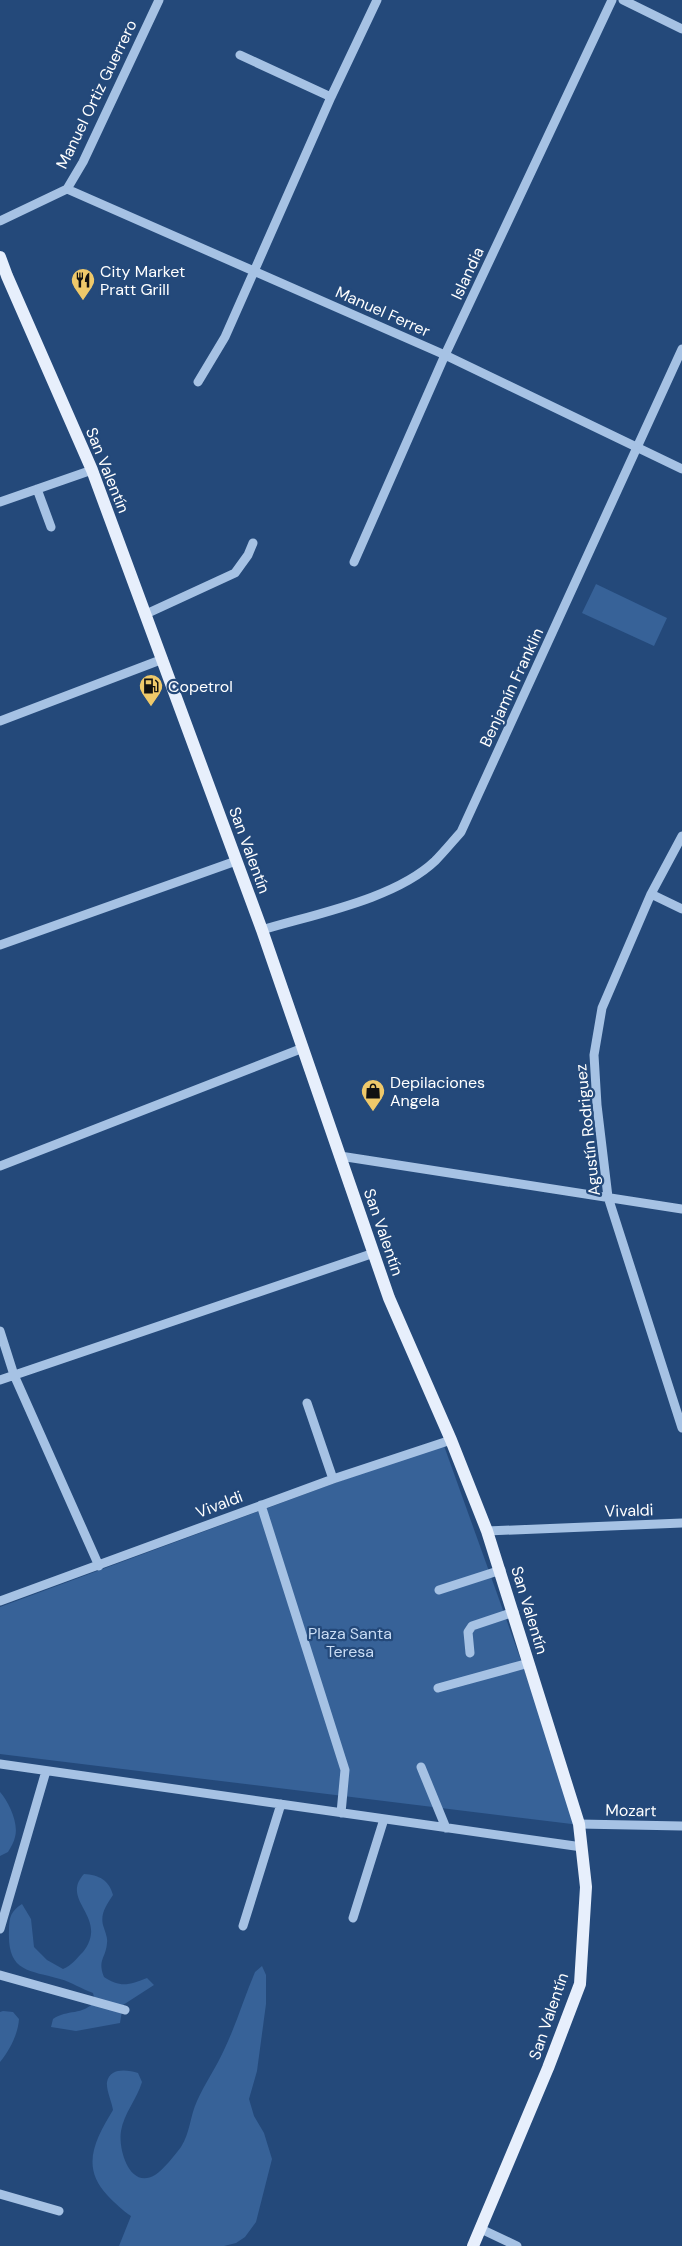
<svg xmlns="http://www.w3.org/2000/svg" width="682" height="2246" font-family="'DM Sans',sans-serif">
<style>
.green{fill:#376298}
.lines{fill:none;stroke-linecap:round;stroke-linejoin:round}
.minor{stroke:#a6c2e4;stroke-width:9}
.major{stroke:#e7effc;stroke-width:12}
.labels{text-anchor:middle;stroke-width:4.5;stroke-linejoin:round;paint-order:stroke}
.street-label{font-size:16px;fill:#fff;stroke:#24497a}
.poi-label{font-size:16px;fill:#fff;stroke:#24497a;text-anchor:start}
.park-label{font-size:16px;fill:#c9dcf4;stroke:#24497a}
</style>
<rect width="100%" height="100%" fill="#24497a"/>
<path class="green" d="M 596,584 L 667,618 L 654,646 L 582,613 Z
M 443,1443 L 580,1825 L 0,1754 L 0,1607 Z
M 0,1792 C 9,1802 19,1824 15,1837 C 14,1842 11,1847 8,1852 L 0,1856 Z
M 84,1874 C 99,1875 109,1880 113,1895 C 106,1906 99,1915 104,1928 C 105,1932 108,1938 107,1943 C 106,1958 97,1960 104,1977 C 120,1988 130,1985 147,1978 L 154,1985 L 123,2005 L 120,2023 L 76,2031 L 51,2027 L 53,2019 C 67,2009 83,2016 95,2001 L 93,1993 C 81,1989 72,1982 60,1979 C 28,1970 7,1972 9,1930 C 9,1917 11,1911 22,1904 L 31,1919 L 34,1947 L 47,1960 L 63,1969 C 72,1965 76,1959 83,1952 C 110,1917 59,1901 84,1874 Z
M 262,1966 L 266,1975 L 266,2004 L 257,2071 L 249,2099 L 254,2116 L 264,2133 L 272,2159 L 256,2222 L 245,2237 L 236,2243 L 224,2246 L 119,2246 L 131,2216 C 123,2211 115,2203 108,2196 C 80,2167 95,2140 113,2110 C 112,2102 106,2090 107,2082 C 110,2067 128,2070 138,2073 L 142,2082 C 137,2099 124,2113 121,2131 C 118,2148 129,2190 155,2175 C 163,2170 175,2155 181,2147 C 190,2133 190,2116 197,2101 C 205,2083 216,2068 224,2050 C 236,2025 244,1998 255,1972 Z
M 3,2011 L 13,2012 L 19,2019 C 18,2034 10,2050 0,2062 L 0,2012 Z"/>
<g class="lines">
<path class="minor" d="M 623,0 L 682,29
M 240,55 L 331,97
M 67,189 L 445,355 L 682,469
M 0,221 L 67,189 L 83,162 L 159,0
M 198,382 L 225,337 L 331,97 L 377,0
M 37,489 L 51,527
M 0,502 L 92,470
M 354,562 L 445,355 L 612,0
M 146,614 L 235,573 L 248,555 L 253,543
M 0,721 L 163,659
M 682,836 L 651,894 L 602,1008 L 594,1055 L 597,1105 L 608,1197 L 682,1428
M 651,894 L 682,909
M 262,930 C 315,914 395,899 435,861 C 444,852 452,842 461,832 L 682,349
M 0,945 L 236,861
M 340,1156 L 682,1209
M 0,1166 L 303,1048
M 0,1331 L 14,1375 L 99,1566
M 0,1380 L 374,1253
M 307,1403 L 333,1479
M 261,1505 L 345,1770 L 341,1813
M 487,1531 L 682,1523
M 439,1590 L 501,1570
M 0,1601 L 333,1479 L 451,1440
M 470,1653 L 468,1632 L 472,1626 L 514,1612
M 438,1688 L 529,1663
M 0,1764 L 582,1847
M 421,1767 L 446,1828
M 579,1824 L 682,1826
M 353,1918 L 384,1819
M 243,1926 L 281,1804
M 0,1929 L 46,1771
M 0,1975 L 125,2010
M 0,2194 L 59,2211
M 481,2229 L 517,2246"/>
<path class="major" d="M 0,257 L 7,276 L 92,470 L 262,930 L 389,1298 L 451,1440 L 487,1531 L 579,1824 L 586,1887 L 580,1984 L 548,2068 L 473,2246"/>
</g>
<defs>
<g id="restaurant-pin" transform="scale(1.25)"><path d="M0 17L-7.5 6A9.5 9.5 0 1 1 7.5 6Z" fill="#efc96a" stroke="#24497a"/><path d="M-5-6h1v4h1v-4h1v4h1v-4h1v5L-1.5 .5V6h-2V.5L-5-1ZM5-6V6H3V1.5H1.5Q1.5-4 5-6Z" fill="#111"/></g>
<g id="fuel-pin" transform="scale(1.25)"><path d="M0 17L-7.5 6A9.5 9.5 0 1 1 7.5 6Z" fill="#efc96a" stroke="#24497a"/><path d="M-5.5-6h7V0h2V4h1.3V-2.5L3-4.5l.8-.8L6-3V5H2.5V1h-1V6h-7ZM-4.2-4.7v3.2H.2V-4.7Z" fill="#111"/></g>
<g id="shop-pin" transform="scale(1.25)"><path d="M0 17L-7.5 6A9.5 9.5 0 1 1 7.5 6Z" fill="#efc96a" stroke="#24497a"/><path d="M-5-2.5h2.3a2.7 3.5 0 0 1 5.4 0H5L5.5 6h-11ZM-1.5-2.5h3a1.5 2.3 0 0 0-3 0Z" fill="#111"/></g>
</defs>
<g fill-rule="evenodd">
<use href="#restaurant-pin" x="83" y="280"/>
<use href="#fuel-pin" x="151" y="686"/>
<use href="#shop-pin" x="373" y="1091"/>
</g>
<g class="labels">
<g class="street-label">
<text transform="translate(96 94) rotate(-64)" y="6">Manuel Ortiz Guerrero</text>
<text transform="translate(467 273) rotate(-65)" y="6">Islandia</text>
<text transform="translate(383 311) rotate(24)" y="6">Manuel Ferrer</text>
<text transform="translate(108 470) rotate(68)" y="6">San Valentín</text>
<text transform="translate(511 687) rotate(-65)" y="6">Benjamín Franklin</text>
<text transform="translate(250 850) rotate(70)" y="6">San Valentín</text>
<text transform="translate(587 1130) rotate(-96)" y="6">Agustín Rodriguez</text>
<text transform="translate(384 1232) rotate(71)" y="6">San Valentín</text>
<text transform="translate(219 1504) rotate(-21)" y="6">Vivaldi</text>
<text transform="translate(629 1510) rotate(-2)" y="6">Vivaldi</text>
<text transform="translate(530 1610) rotate(73)" y="6">San Valentín</text>
<text transform="translate(631 1810) rotate(1)" y="6">Mozart</text>
<text transform="translate(548 2016) rotate(-71)" y="6">San Valentín</text>
</g>
<g class="poi-label">
<text x="100" y="277">City Market<tspan x="100" dy="18">Pratt Grill</tspan></text>
<text x="168" y="692">Copetrol</text>
<text x="390" y="1088">Depilaciones<tspan x="390" dy="18">Angela</tspan></text>
</g>
<g class="park-label">
<text x="350" y="1639">Plaza Santa<tspan x="350" dy="18">Teresa</tspan></text>
</g>
</g>
</svg>
